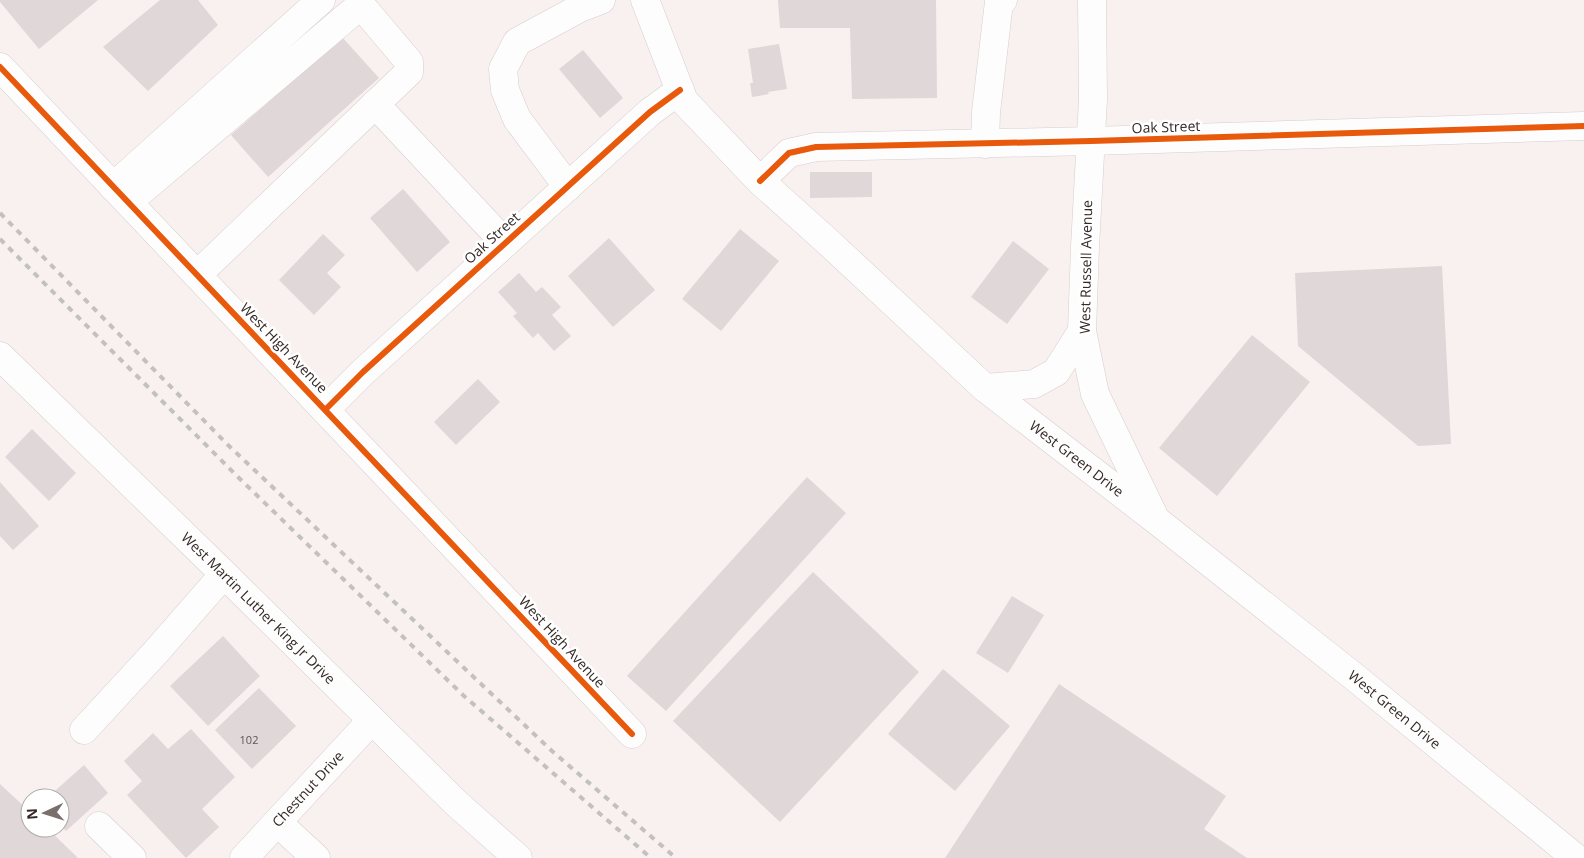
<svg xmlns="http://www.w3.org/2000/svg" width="1584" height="858" font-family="'Open Sans',sans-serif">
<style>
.building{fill:#dfd7d8}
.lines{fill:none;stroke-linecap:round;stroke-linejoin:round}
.minor-casing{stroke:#d6cecc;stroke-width:29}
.major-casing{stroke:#d6cecc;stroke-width:29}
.minor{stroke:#fefdfd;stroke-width:28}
.major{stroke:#fefdfd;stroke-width:28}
.rail{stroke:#c2c0c0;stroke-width:4;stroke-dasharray:6 6;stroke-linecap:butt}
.cycleway-casing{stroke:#fff;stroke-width:9}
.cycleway{stroke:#e8590c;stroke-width:6}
.labels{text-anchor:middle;stroke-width:5;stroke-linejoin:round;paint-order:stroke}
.number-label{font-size:11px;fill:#5f5453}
.street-label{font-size:14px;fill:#342927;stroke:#fff}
</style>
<rect width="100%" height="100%" fill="#f8f1f0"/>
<path class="building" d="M 0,0 L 98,0 L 39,49 L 0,2 Z
M 160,0 L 198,0 L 218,25 L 148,91 L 103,47 Z
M 778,0 L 936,0 L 937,98 L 852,99 L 850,28 L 780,28 Z
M 342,37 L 379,78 L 268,177 L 231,135 Z
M 779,44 L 787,89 L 768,92 L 769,94 L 752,97 L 750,83 L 753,83 L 748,49 Z
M 583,50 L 623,98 L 600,118 L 559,69 Z
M 810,172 L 872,172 L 872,197 L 810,198 Z
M 403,189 L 450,242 L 417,272 L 370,218 Z
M 740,229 L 779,261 L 721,331 L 682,299 Z
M 323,234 L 345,255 L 327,273 L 341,287 L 314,315 L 279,280 Z
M 609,238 L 655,290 L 613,327 L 568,276 Z
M 1013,241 L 1049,269 L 1007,324 L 971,297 Z
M 1442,266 L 1451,444 L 1418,446 L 1298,346 L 1295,273 Z
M 519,273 L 536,292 L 542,287 L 561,307 L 552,315 L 571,336 L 554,351 L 538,333 L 533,338 L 513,316 L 517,313 L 498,292 Z
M 1252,335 L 1310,382 L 1217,496 L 1159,448 Z
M 478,379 L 500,402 L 456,445 L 434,422 Z
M 32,429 L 76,473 L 49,501 L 5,457 Z
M 807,477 L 846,513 L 666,711 L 627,676 Z
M 0,482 L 39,526 L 13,550 L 0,536 Z
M 813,572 L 919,672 L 780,822 L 673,721 Z
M 1012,596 L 1044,615 L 1008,673 L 976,653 Z
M 223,636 L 260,676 L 208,726 L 170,686 Z
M 943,669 L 1010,726 L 955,791 L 888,734 Z
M 1059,684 L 1226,796 L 1204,829 L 1247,858 L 945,858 Z
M 259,688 L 296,726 L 252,769 L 215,730 Z
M 191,729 L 235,777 L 202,809 L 219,827 L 186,858 L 127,795 L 142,781 L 124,761 L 153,733 L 168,749 Z
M 84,765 L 108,793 L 66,831 L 60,825 L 60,798 L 47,798 Z
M 0,784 L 30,812 L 30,828 L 47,828 L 78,858 L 0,858 Z"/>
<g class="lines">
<g class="minor-casing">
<g id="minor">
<path d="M 0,67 L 632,734"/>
<path d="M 375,104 L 505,243"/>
<path d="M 985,144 L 986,112 L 999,2 L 1003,0"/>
<path d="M 760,181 L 789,153 L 816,147 L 1091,141 L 1584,126"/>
<path d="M 113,187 L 321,0"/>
<path d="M 568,187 L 517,119 L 505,90 L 503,69 L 517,42 L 580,8 L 601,0"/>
<path d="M 128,202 L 356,9 L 366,11 L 409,62 L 409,72 L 197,275"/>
<path d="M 325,410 L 363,372 L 650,112 L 680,90"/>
<path d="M 84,730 L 155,653 L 224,574"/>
<path d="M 277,822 L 316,858"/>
<path d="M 99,826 L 132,858"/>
<path id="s1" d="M 244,858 L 371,721"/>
</g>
</g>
<g class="major-casing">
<g id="major">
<path id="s2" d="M 645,0 L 684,101 L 760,181 L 827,241 L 985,388 L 1156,520 L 1352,675 L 1576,858"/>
<path d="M 1092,0 L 1093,99 L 1085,247 L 1082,331 L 1095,394 L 1153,514"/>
<path id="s3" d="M 0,356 L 224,574 L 456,803 L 518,858"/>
<path d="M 985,388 L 1034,384 L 1056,372 L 1082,331"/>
</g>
</g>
<use href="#minor" class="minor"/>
<use href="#major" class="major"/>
<path class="rail" d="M 0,213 L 228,445 L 552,751 L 676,858
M 0,239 L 239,478 L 464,696 L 651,858"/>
<g class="cycleway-casing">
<path id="cycleway" d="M 0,67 L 632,734
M 760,181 L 789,153 L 816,147 L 1091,141 L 1584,126
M 325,410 L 363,372 L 650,112 L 680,90"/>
</g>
<use href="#cycleway" class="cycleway"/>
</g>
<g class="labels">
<g class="number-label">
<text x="249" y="744">102</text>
</g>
<g class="street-label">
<text transform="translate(1166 127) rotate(-2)" y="5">Oak Street</text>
<text transform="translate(492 238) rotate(-42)" y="5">Oak Street</text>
<text transform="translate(1086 267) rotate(-89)" y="5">West Russell Avenue</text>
<text transform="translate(284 348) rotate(46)" y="5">West High Avenue</text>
<text dy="5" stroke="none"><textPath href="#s2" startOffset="640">West Green Drive</textPath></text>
<text dy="5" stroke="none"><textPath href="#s3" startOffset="361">West Martin Luther King Jr Drive</textPath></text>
<text transform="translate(562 642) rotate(47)" y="5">West High Avenue</text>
<text dy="5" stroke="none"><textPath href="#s2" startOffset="1045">West Green Drive</textPath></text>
<text dy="5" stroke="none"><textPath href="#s1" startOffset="94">Chestnut Drive</textPath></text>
</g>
</g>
<g transform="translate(45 813) rotate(266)"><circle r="24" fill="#ffffff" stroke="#aea9a9"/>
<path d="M0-4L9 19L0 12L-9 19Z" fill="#796f6d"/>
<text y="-8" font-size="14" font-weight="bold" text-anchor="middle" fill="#342927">N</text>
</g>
</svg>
